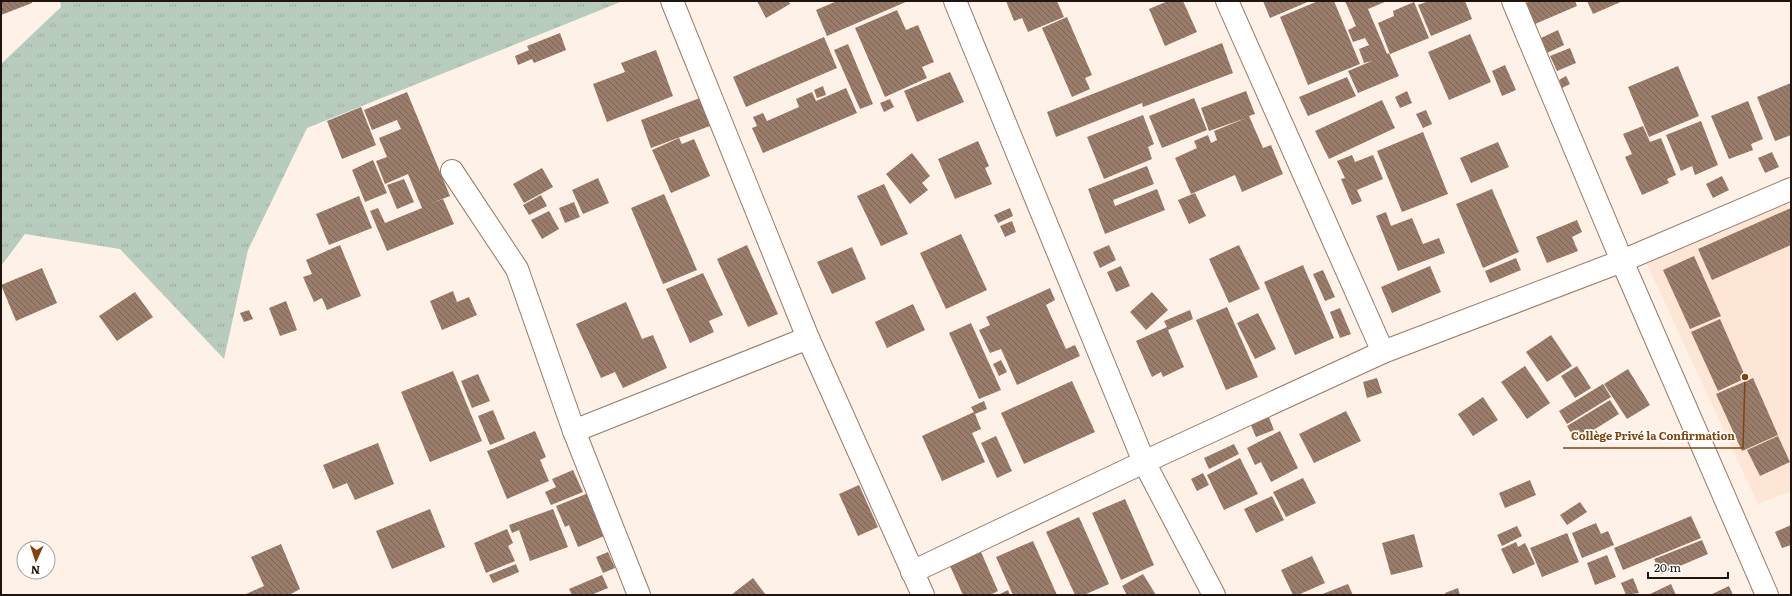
<svg xmlns="http://www.w3.org/2000/svg" width="1792" height="596" viewBox="0 0 1792 596" font-family="Literata,serif">
<defs>
<pattern id="grass-tufts" width="24" height="20" patternUnits="userSpaceOnUse"><rect width="24" height="20" fill="#b7ccbd"/><path d="M3 7l-1-3M5 7V3M7 7l1-3M15 17l-1-3M17 17v-4M19 17l1-3" fill="none" stroke="#9daea1"/></pattern>
<pattern id="building-back-hatch" width="6" height="6" patternUnits="userSpaceOnUse"><rect width="6" height="6" fill="#997d6a"/><path d="M-1 5l2 2M0 0l6 6M5-1l2 2" fill="none" stroke="#7c6556"/></pattern>
</defs>
<rect width="100%" height="100%" fill="#fdf1e8"/>
<path fill="#fde6d6" d="M1791 202V491L1758 504 1646 262Z"/>
<path fill="url(#grass-tufts)" d="M60 1H623L307 128 248 250 224 359 120 249 25 234 1 266V64L61 7Z"/>
<g fill="url(#building-back-hatch)">
<path d="M1 1H32V3L1 15Z"/>
<path d="M757 1H788L790 4 766 18Z"/>
<path d="M837 1H908L827 36 816 10Z"/>
<path d="M1006 1H1057L1064 17 1028 32 1022 18 1014 21Z"/>
<path d="M1168 1H1183L1197 32 1165 46 1149 9Z"/>
<path d="M1263 1H1310L1270 18Z"/>
<path d="M1318 1H1334L1360 64 1308 85 1280 17Z"/>
<path d="M1345 1H1387L1368 9 1387 54 1389 53 1399 76 1358 93 1348 71 1372 61 1364 63 1359 49 1369 45 1365 38 1353 42 1348 30 1356 26Z"/>
<path d="M1429 1H1465L1472 19 1431 36 1418 5Z"/>
<path d="M1530 1H1575L1577 6 1528 27 1519 7Z"/>
<path d="M1587 1H1623L1593 14Z"/>
<path d="M1414 2 1429 38 1390 54 1378 23 1394 16 1393 11Z"/>
<path d="M897 10 906 30 918 25 934 62 922 67 927 78 885 97 855 28Z"/>
<path d="M1067 17 1092 75 1085 78 1090 89 1072 97 1042 28Z"/>
<path d="M1558 30 1564 45 1547 53 1541 38Z"/>
<path d="M560 33 566 50 534 63 532 59 518 65 515 56 529 50 527 46Z"/>
<path d="M1470 34 1491 82 1449 100 1428 52Z"/>
<path d="M824 37 837 68 746 107 733 77Z"/>
<path d="M1222 43 1233 73 1143 107 1142 103 1056 137 1047 112Z"/>
<path d="M848 44 873 104 860 109 834 50Z"/>
<path d="M1570 48 1576 63 1557 71 1550 56Z"/>
<path d="M656 50 673 96 607 122 593 84 625 72 621 63Z"/>
<path d="M1505 65 1516 90 1502 96 1492 71Z"/>
<path d="M1678 66 1699 116 1649 137 1628 87Z"/>
<path d="M950 72 964 102 917 122 904 91Z"/>
<path d="M1566 76 1570 84 1562 88 1559 80Z"/>
<path d="M1347 77 1356 96 1308 116 1299 97Z"/>
<path d="M1791 83V135L1775 141 1757 97Z"/>
<path d="M823 86 826 95 817 98 814 90Z"/>
<path d="M846 88 857 113 763 153 752 128 757 126 753 117 763 113 767 121 799 107 796 99 812 92 816 101Z"/>
<path d="M1246 91 1255 114 1249 116 1263 148 1271 145 1283 174 1242 192 1235 175 1191 194 1175 158 1197 148 1194 141 1208 135 1211 143 1217 140 1214 131 1246 118 1209 131 1201 108Z"/>
<path d="M1407 91 1412 103 1400 108 1395 97Z"/>
<path d="M407 92 450 196 429 204 443 199 454 224 387 251 370 211 378 208 385 223 422 208 408 174 385 184 376 161 387 157 379 138 401 129 397 120 372 130 364 110Z"/>
<path d="M700 98 710 126 651 148 641 120Z"/>
<path d="M1194 98 1207 130 1162 148 1149 116Z"/>
<path d="M890 99 894 107 884 112 880 103Z"/>
<path d="M1382 100 1395 128 1329 159 1315 131Z"/>
<path d="M1748 101 1763 139 1751 144 1753 150 1729 159 1711 116Z"/>
<path d="M361 107 376 145 342 159 327 121Z"/>
<path d="M1426 110 1432 124 1423 128 1416 114Z"/>
<path d="M1143 115 1154 144 1148 147 1152 159 1104 179 1087 137Z"/>
<path d="M1701 121 1718 165 1695 175 1692 166 1681 171 1666 135Z"/>
<path d="M1643 126 1650 142 1661 138 1676 175 1667 179 1669 183 1642 195 1625 157 1632 154 1623 134Z"/>
<path d="M1423 132 1448 194 1402 212 1377 151Z"/>
<path d="M679 138 682 144 694 139 710 176 671 193 652 150Z"/>
<path d="M978 141 989 166 985 168 992 184 955 199 938 159Z"/>
<path d="M1498 142 1509 167 1471 183 1460 158Z"/>
<path d="M1772 152 1779 167 1765 173 1758 158Z"/>
<path d="M912 153 930 176 922 183 928 190 910 204 886 174Z"/>
<path d="M1352 155 1355 162 1373 155 1383 179 1357 190 1362 201 1352 205 1341 179 1345 178 1337 161Z"/>
<path d="M373 160 387 193 365 202 352 170Z"/>
<path d="M1147 166 1154 184 1113 200 1115 206 1157 189 1165 210 1105 234 1088 189Z"/>
<path d="M542 168 553 187 524 203 513 184Z"/>
<path d="M1722 176 1729 190 1713 198 1706 184Z"/>
<path d="M598 178 609 203 583 214 572 190Z"/>
<path d="M404 179 414 202 397 209 387 185Z"/>
<path d="M884 184 908 234 881 246 857 196Z"/>
<path d="M1492 189 1519 252 1483 268 1456 204Z"/>
<path d="M1195 193 1206 216 1189 224 1178 200Z"/>
<path d="M664 194 697 270 663 284 631 208Z"/>
<path d="M541 195 547 206 529 215 523 205Z"/>
<path d="M359 196 372 228 329 245 316 214Z"/>
<path d="M574 202 580 217 565 223 559 208Z"/>
<path d="M1010 208 1013 216 998 223 994 215Z"/>
<path d="M1791 208V245L1712 280 1698 249Z"/>
<path d="M549 211 559 229 542 239 531 220Z"/>
<path d="M1386 212 1391 226 1412 218 1423 244 1439 238 1445 253 1398 271 1376 216Z"/>
<path d="M1577 220 1582 232 1572 237 1578 251 1547 263 1536 237Z"/>
<path d="M1012 221 1016 232 1005 237 1000 226Z"/>
<path d="M961 234 987 290 946 309 920 253Z"/>
<path d="M340 245 361 296 327 310 322 298 314 302 303 277 312 274 306 260Z"/>
<path d="M747 245 778 314 748 327 717 259Z"/>
<path d="M1109 245 1116 260 1100 268 1093 252Z"/>
<path d="M1239 245 1260 289 1229 303 1209 259Z"/>
<path d="M852 247 866 279 832 294 817 262Z"/>
<path d="M1694 256 1721 316 1690 329 1663 270Z"/>
<path d="M1516 258 1521 270 1490 283 1485 271Z"/>
<path d="M1303 265 1334 338 1295 355 1264 282Z"/>
<path d="M1121 266 1130 286 1116 292 1107 272Z"/>
<path d="M1430 266 1441 292 1392 313 1381 287Z"/>
<path d="M42 268 57 303 16 321 1 285Z"/>
<path d="M1323 270 1335 297 1325 301 1313 274Z"/>
<path d="M703 273 723 315 709 321 714 332 690 343 666 289Z"/>
<path d="M1050 288 1055 300 1046 305 1066 349 1075 345 1080 356 1017 385 1001 349 990 353 979 330 990 325 986 317Z"/>
<path d="M453 291 457 302 469 297 477 315 442 330 430 301Z"/>
<path d="M135 292 153 317 117 341 99 316Z"/>
<path d="M1152 292 1168 310 1146 330 1130 312Z"/>
<path d="M286 301 297 330 280 336 269 308Z"/>
<path d="M626 302 642 339 653 335 667 368 623 388 615 372 601 378 576 324Z"/>
<path d="M913 304 925 330 887 348 875 322Z"/>
<path d="M1227 307 1258 377 1226 390 1196 320Z"/>
<path d="M1340 308 1351 334 1340 338 1330 312Z"/>
<path d="M249 310 253 319 244 322 240 313Z"/>
<path d="M1190 310 1193 319 1168 330 1184 367 1163 377 1161 372 1152 377 1136 341 1167 327 1164 321Z"/>
<path d="M1258 313 1276 349 1255 359 1237 323Z"/>
<path d="M1720 319 1746 378 1718 391 1691 332Z"/>
<path d="M971 323 1001 390 979 399 949 333Z"/>
<path d="M1551 335 1572 366 1547 382 1526 352Z"/>
<path d="M1001 360 1007 372 999 376 993 364Z"/>
<path d="M1525 366 1550 403 1527 419 1501 382Z"/>
<path d="M1577 366 1591 388 1575 398 1561 376Z"/>
<path d="M1628 369 1650 405 1627 419 1604 384Z"/>
<path d="M453 371 482 441 430 462 401 392Z"/>
<path d="M478 374 490 401 472 408 461 381Z"/>
<path d="M1377 378 1382 393 1367 398 1363 382Z"/>
<path d="M1753 378 1778 435 1742 451 1716 394Z"/>
<path d="M1072 381 1095 432 1024 464 1001 413Z"/>
<path d="M1603 384 1611 397 1567 424 1559 411Z"/>
<path d="M1483 397 1498 420 1473 436 1458 414Z"/>
<path d="M1610 400 1619 414 1576 441 1567 426Z"/>
<path d="M984 401 987 409 975 414 981 429 972 433 985 462 942 481 922 436 974 412 971 407Z"/>
<path d="M493 410 505 439 490 445 478 416Z"/>
<path d="M1346 411 1361 441 1314 463 1299 434Z"/>
<path d="M1268 415 1274 430 1256 437 1250 423Z"/>
<path d="M535 431 546 457 540 460 549 481 507 499 487 451Z"/>
<path d="M1280 431 1298 468 1271 482 1261 462 1255 465 1247 448Z"/>
<path d="M996 436 1012 471 997 478 981 443Z"/>
<path d="M1778 436 1790 462 1760 476 1747 450Z"/>
<path d="M378 443 394 484 355 500 347 483 333 489 323 465Z"/>
<path d="M1234 444 1239 454 1209 469 1204 458Z"/>
<path d="M1240 458 1258 494 1224 510 1207 475Z"/>
<path d="M573 470 583 492 551 505 545 492 556 487 552 479Z"/>
<path d="M1203 473 1209 485 1197 491 1191 479Z"/>
<path d="M1303 478 1316 503 1286 517 1273 492Z"/>
<path d="M1530 480 1536 495 1505 508 1499 493Z"/>
<path d="M859 485 878 527 858 536 839 494Z"/>
<path d="M591 492 609 534 578 547 569 525 565 527 556 506Z"/>
<path d="M1272 496 1284 520 1256 533 1244 509Z"/>
<path d="M1125 499 1154 565 1121 580 1092 513Z"/>
<path d="M1580 502 1587 512 1567 525 1560 515Z"/>
<path d="M430 509 445 547 392 569 376 531Z"/>
<path d="M553 509 568 547 530 561 519 530 512 533 509 525Z"/>
<path d="M1691 516 1701 538 1623 570 1614 548Z"/>
<path d="M1079 517 1109 584 1084 595H1075L1046 532Z"/>
<path d="M1596 523 1601 534 1608 531 1614 545 1582 558 1572 533Z"/>
<path d="M1791 525V545L1782 548 1775 532Z"/>
<path d="M1517 526 1522 536 1502 546 1497 535Z"/>
<path d="M507 529 513 543 508 546 515 561 486 573 474 543Z"/>
<path d="M1567 533 1579 562 1542 577 1530 548Z"/>
<path d="M1414 534 1423 567 1391 575 1382 543Z"/>
<path d="M1702 540 1708 554 1661 574 1654 559Z"/>
<path d="M1033 541 1057 595H1013L996 557Z"/>
<path d="M1516 542 1518 547 1525 543 1535 564 1513 574 1501 549Z"/>
<path d="M281 544 300 589 289 595H244L264 586 251 557Z"/>
<path d="M608 552 615 568 603 573 596 557Z"/>
<path d="M981 552 998 591 990 595H963L950 566Z"/>
<path d="M1607 555 1616 577 1595 585 1587 563Z"/>
<path d="M1312 556 1325 583 1298 595H1293L1281 570Z"/>
<path d="M516 564 519 572 493 583 489 575Z"/>
<path d="M1143 574 1156 595H1127L1122 586Z"/>
<path d="M602 575 608 588 591 595H572L569 589Z"/>
<path d="M753 578 766 595H731Z"/>
<path d="M1633 578 1639 593 1626 595 1621 583Z"/>
<path d="M1348 584 1353 595H1320Z"/>
<path d="M1671 584 1676 595H1648Z"/>
<path d="M1729 586 1733 595H1710Z"/>
<path d="M1458 588 1460 595H1446L1445 593Z"/>
<path d="M1008 590 1010 595H998Z"/>
</g>
<g fill="none" stroke-linecap="round" stroke-linejoin="round">
<defs>
<g id="minor">
<path d="M672 1 808 338 923 595"/>
<path d="M955 1 1144 462 1214 595"/>
<path d="M1227 1 1383 352"/>
<path d="M1513 1 1622 261 1767 595"/>
<path d="M452 171 517 269 574 431 639 595"/>
<path d="M574 431 808 338"/>
<path d="M912 572 1144 462 1383 352 1622 261 1791 189"/>
</g>
</defs>
<use href="#minor" stroke="#967a67" stroke-width="24"/>
<use href="#minor" stroke="#fff" stroke-width="22"/>
</g>
<path fill="none" stroke="#834309" stroke-width="1.5" d="M1745 377L1743 448H1563"/>
<circle fill="#834309" stroke="#fff" stroke-width="1.5" cx="1745" cy="377" r="4"/>
<g font-size="11" text-anchor="middle" font-weight="bold" fill="#834309" stroke="#fff" stroke-width="3.5" stroke-linejoin="round" paint-order="stroke">
<text x="1653" y="440">Collège Privé la Confirmation</text>
</g>
<rect width="1792" height="596" fill="none" stroke="#20150e" stroke-width="4"/>
<g transform="translate(36 560) rotate(183)"><circle r="19" fill="#ffffff" stroke="#a6a19f"/>
<path d="M0-3L7 15L0 10L-7 15Z" fill="#834309"/>
<text y="-6" font-size="11" font-weight="bold" text-anchor="middle" fill="#20150e">N</text>
</g>
<path d="M1648 572v6h80v-6" fill="none" stroke="#20150e" stroke-width="2"/>
<text x="1654" y="572" font-size="12" fill="#20150e" stroke="#ffffff" stroke-width="3" paint-order="stroke">20 m</text>
</svg>
